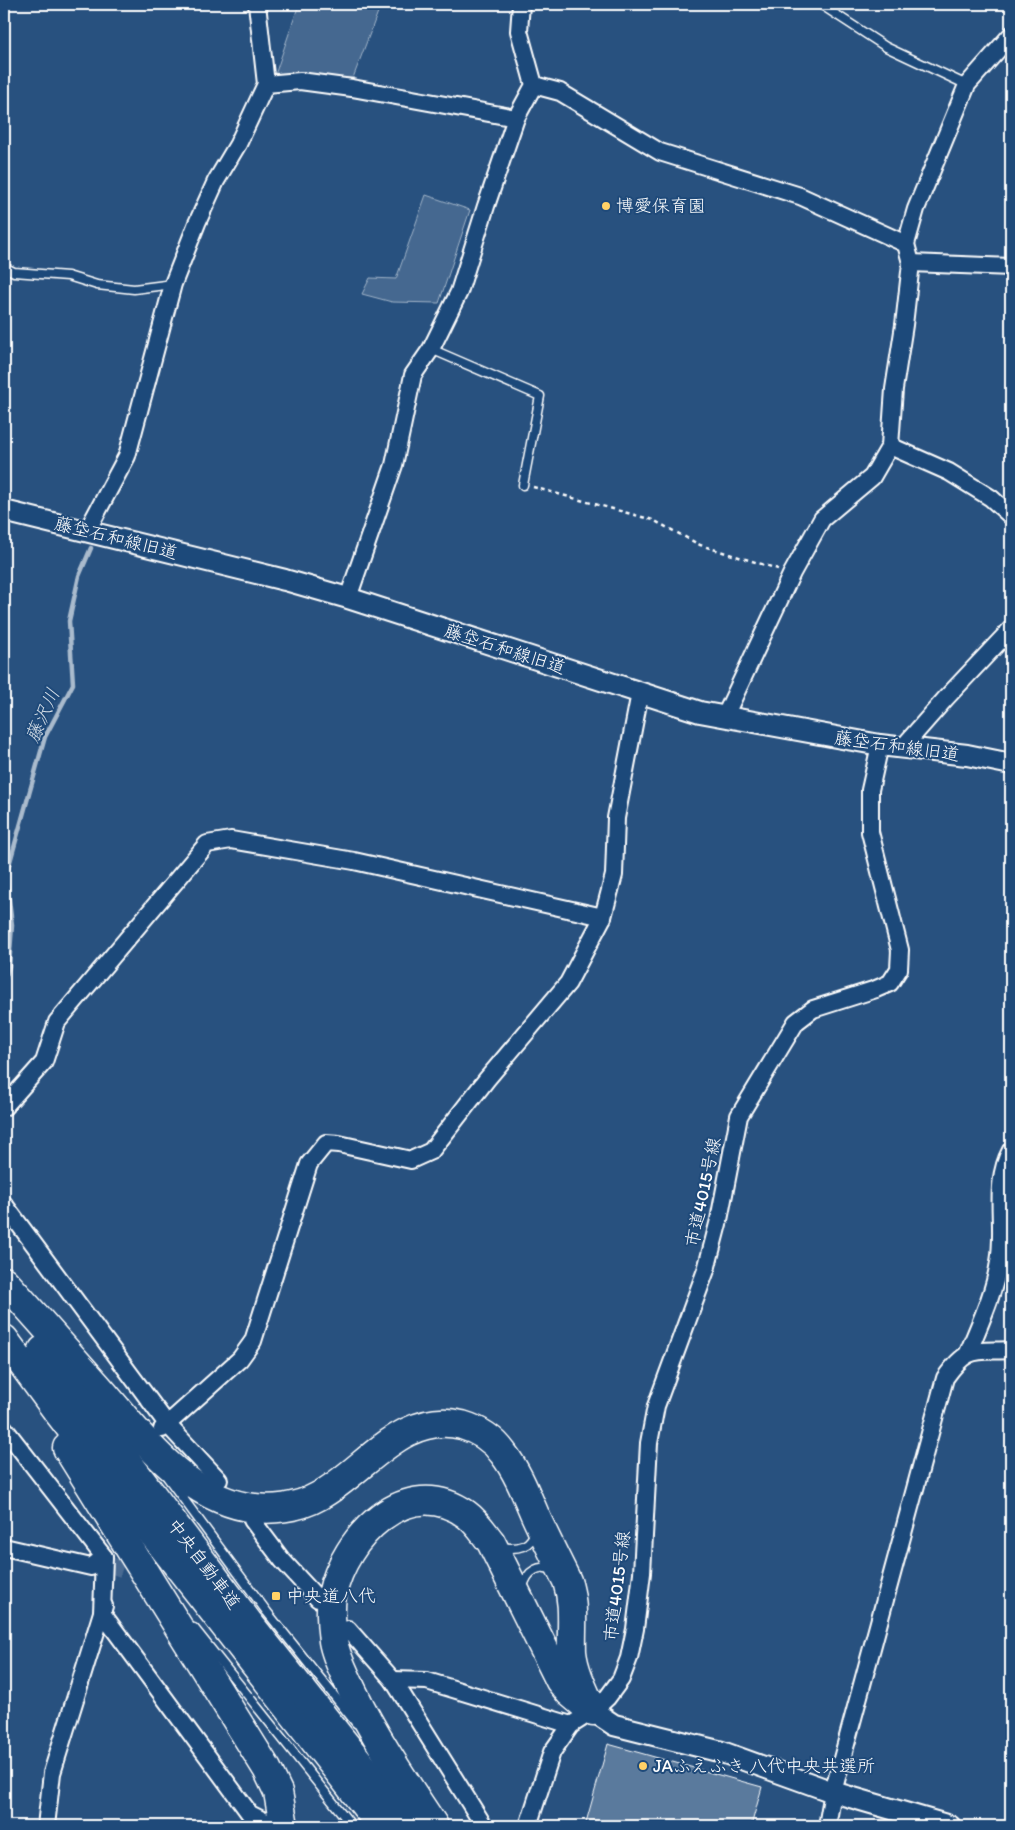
<svg xmlns="http://www.w3.org/2000/svg" width="1015" height="1830" viewBox="0 0 1015 1830" font-family="Itim,'Klee One',sans-serif">
<rect width="100%" height="100%" fill="#28517f"/>
<filter id="ink" filterUnits="userSpaceOnUse"><feTurbulence type="fractalNoise" baseFrequency=".02" numOctaves="2"/><feDisplacementMap in="SourceGraphic" scale="10" xChannelSelector="R" yChannelSelector="G"/><feConvolveMatrix kernelMatrix="1 2 1 2 8 2 1 2 1" color-interpolation-filters="sRGB"/></filter>
<g filter="url(#ink)">
<g fill="#446890" stroke="#a2b4c8">
<path d="M299 4H381L353 78 275 75Z"/>
<path d="M426 195 470 210 439 303 392 302 362 294 370 278 396 279Z"/>
</g>
<g fill="none" stroke-linecap="round" stroke-linejoin="round">
<path stroke="#aabbcd" stroke-width="4.5" d="M4 982 9 966 12 925 6 876 45 737 73 684 69 621 79 576 91 548"/>
</g>
<path fill="#5a7a9d" stroke="#fff" d="M608 1744 762 1787 751 1826H585Z"/>
<g fill="none" stroke-linecap="round" stroke-linejoin="round">
<path stroke="#486b92" stroke-width="16" stroke-dasharray="16 8" stroke-linecap="butt" d="M112 1574 126 1535"/>
<defs>
<g id="service">
<path d="M820 4 886 47 967 85"/>
<path d="M4 267 14 272 68 276 97 285 134 289 173 284"/>
<path d="M431 349 540 396 523 485"/>
<path d="M168 1478 267 1612 356 1723"/>
<path d="M502 1547C517 1550 532 1547 535 1530"/>
<path d="M523 1587C527 1571 539 1563 555 1571"/>
<path d="M194 1628 352 1826"/>
</g>
<g id="minor">
<path d="M266 84 300 81 352 88 516 118"/>
<path d="M534 85 560 92 660 152 800 196 906 244"/>
<path d="M911 263 1011 267"/>
<path d="M890 446 949 472 991 498 1011 516"/>
<path d="M87 531 127 456 173 284 197 223 216 181 238 144 266 84 257 4"/>
<path d="M348 598 394 465 413 375 431 349 459 292 486 206 516 118 534 85 519 31 521 4"/>
<path d="M724 718 792 573 822 519 872 477 890 446 894 389 904 325 911 263 906 244 916 209 967 85 1011 35"/>
<path d="M903 747 946 698 1011 629"/>
<path d="M4 1107 44 1062 57 1022 207 844 231 840 354 861 603 917"/>
<path d="M4 1204 167 1424 219 1480"/>
<path d="M968 1353C980 1323 994 1294 999 1262 1006 1224 992 1185 1011 1150"/>
<path d="M4 1428 104 1557 102 1613 250 1814 266 1822"/>
<path d="M162 1429 240 1359 253 1341 309 1164 326 1143 339 1144 411 1160 431 1151 487 1079 568 983 603 917 614 875 616 818 640 693"/>
<path d="M252 1520 282 1560 318 1599"/>
<path d="M4 1547 91 1567 104 1557"/>
<path d="M348 1629 393 1680 484 1826"/>
<path d="M393 1680 427 1681 571 1725"/>
<path d="M46 1826 52 1773 104 1606"/>
<path d="M528 1826 552 1752 571 1725 593 1711 607 1698 621 1679 629 1658 635 1629 642 1573 649 1443 656 1406 706 1270 719 1220 739 1116 796 1022 813 1009 876 989 890 983 899 969 900 950 870 832V790L880 745"/>
<path d="M827 1826 833 1792 945 1378C968 1345 975 1352 1011 1350"/>
</g>
<g id="tertiary">
<path d="M4 511 285 580 348 598 700 712 880 745 967 755 1011 764"/>
<path d="M593 1711 614 1725 722 1752 833 1792 950 1826"/>
</g>
<g id="motorway">
<path d="M4 1281C37 1317 69 1354 102 1391 142 1437 183 1495 247 1507 271 1511 298 1508 319 1496 365 1471 403 1410 462 1425 479 1430 493 1439 503 1453 517 1471 526 1494 535 1515 545 1537 556 1559 567 1581 575 1605 571 1627 572 1652 574 1672 585 1693 593 1711"/>
<path d="M4 1339 57 1411 381 1826"/>
<path d="M43 1350 248 1622 410 1826"/>
<path d="M67 1448 267 1769 278 1792 284 1826"/>
<path d="M434 1826C405 1782 375 1738 352 1690 345 1674 336 1658 333 1641 331 1626 330 1610 332 1595 344 1538 406 1472 466 1514 477 1522 483 1532 491 1542L560 1681 569 1692 582 1703"/>
</g>
</defs>
<use href="#service" stroke="#fff" stroke-width="11"/>
<use href="#minor" stroke="#fff" stroke-width="20"/>
<use href="#tertiary" stroke="#fff" stroke-width="24"/>
<use href="#motorway" stroke="#fff" stroke-width="31"/>
<path stroke="#fff" stroke-width="2.5" stroke-dasharray="4 4" stroke-linecap="butt" d="M533 487 653 520 700 545 778 569"/>
<use href="#service" stroke="#1f4a7a" stroke-width="8"/>
<use href="#minor" stroke="#1f4a7a" stroke-width="16"/>
<use href="#tertiary" stroke="#1f4a7a" stroke-width="20"/>
<use href="#motorway" stroke="#1f4a7a" stroke-width="28"/>
</g>
</g>
<g fill="#ffd166" stroke="#1f4a7a" stroke-width="2">
<circle cx="606" cy="206" r="5"/>
<rect x="271" y="1591" width="10" height="10" rx="2.5"/>
<circle cx="643" cy="1766" r="5"/>
</g>
<g text-anchor="middle" stroke-width="4" stroke-linejoin="round" paint-order="stroke">
<g font-size="18" fill="#fff" stroke="#1f4a7a" text-anchor="start">
<text x="616" y="212">博愛保育園</text>
<text x="286" y="1602">中央道八代</text>
<text x="653" y="1772">JAふえふき 八代中央共選所</text>
</g>
<g font-size="18" fill="#fff" stroke="#1f4a7a">
<text transform="translate(116 538) rotate(14)" y="6">藤垈石和線旧道</text>
<text transform="translate(505 649) rotate(18)" y="6">藤垈石和線旧道</text>
<text transform="translate(897 746) rotate(8)" y="6">藤垈石和線旧道</text>
<text transform="translate(703 1192) rotate(-78)" y="6">市道4015号線</text>
<text transform="translate(204 1564) rotate(53)" y="6">中央自動車道</text>
<text transform="translate(617 1586) rotate(-83)" y="6">市道4015号線</text>
</g>
<g font-size="19" font-style="italic" fill="#d4dde6" stroke="#1f4a7a">
<text transform="translate(42 715) rotate(-66)" y="7">藤沢川</text>
</g>
</g>
<rect width="1015" height="1830" fill="none" stroke="#1f4a7a" stroke-width="20"/>
<rect x="10" y="10" width="995" height="1810" fill="none" stroke="#fff" stroke-width="2" filter="url(#ink)"/>
</svg>
